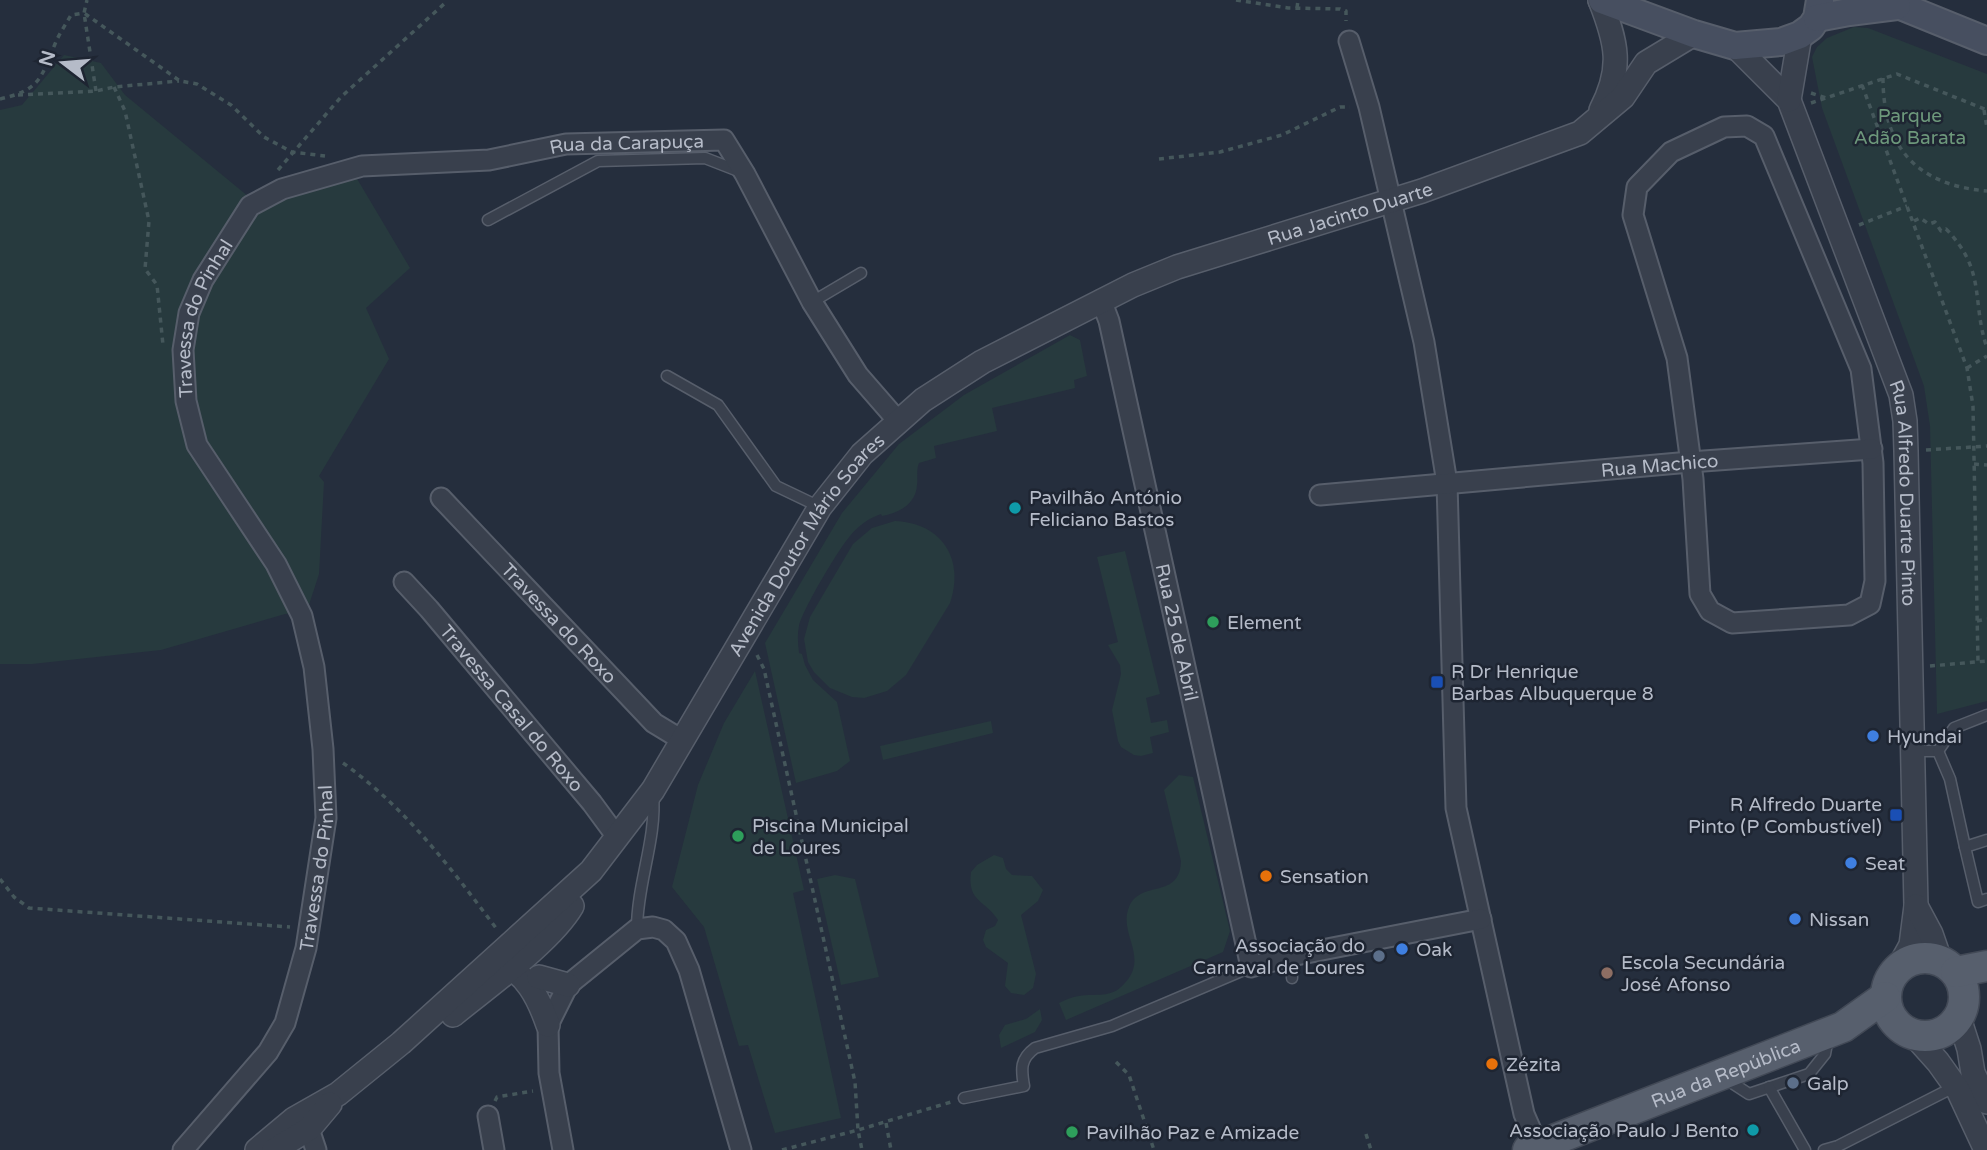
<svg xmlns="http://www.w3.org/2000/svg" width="1987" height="1150" viewBox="0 0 1987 1150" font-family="'Varela Round',sans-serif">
<rect width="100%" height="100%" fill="#252e3d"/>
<g fill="#273a3e">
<path d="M1854 27 1868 28 1987 74V701L1937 714 1930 426 1924 386 1822 108 1812 57 1817 47 1827 38Z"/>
<path d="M64 55 101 63 125 95 260 206 288 196 356 177 410 268 366 308 389 359 319 476 324 482 319 574 307 611 285 614 161 650 32 664H0V110L22 105Z"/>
<path d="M1070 335 1080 340 1087 376 1074 380 1075 388 992 408 997 431 934 446 936 458 919 463C916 470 918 477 917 485 916 504 899 513 882 516L881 514C869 518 858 526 850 536 838 550 803 609 799 626 797 635 798 644 799 653L802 654 805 665 813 680 837 702 850 761 837 771 796 783 765 643 842 513 899 444 964 395Z"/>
<path d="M895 521C941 523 965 558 950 603L906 675 887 691 864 698 852 697 830 688 814 672 808 662 804 639 810 617 853 544 872 528Z"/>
<path d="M1125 551 1160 694 1146 698 1151 723 1167 720 1169 732 1150 737 1153 753 1141 756 1134 755 1121 747 1118 741 1112 710 1121 674 1120 665 1108 645 1118 642 1097 557Z"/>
<path d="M755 671 804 890 793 893 841 1118 775 1133 748 1045 739 1046 704 927 672 887 698 785 724 723Z"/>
<path d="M991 721 993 733 883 760 880 746Z"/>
<path d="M1179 775 1193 777 1230 931 1223 952 1066 1020 1059 1003C1065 1000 1072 997 1079 996 1096 993 1111 999 1124 984 1150 957 1118 934 1129 907 1141 879 1180 900 1181 861L1164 790Z"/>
<path d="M994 855 1003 858 1006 869 1012 875 1032 876 1043 890 1038 901 1021 915 1036 974 1033 988 1024 995 1011 993 1005 986 1008 963 986 947 983 940 986 930 995 926 998 920C985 900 967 902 971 872L977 865Z"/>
<path d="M835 875 855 879 879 977 841 985 817 879Z"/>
<path d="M1040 1009 1042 1020 1035 1032 1001 1048 999 1035 1005 1025 1026 1019Z"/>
</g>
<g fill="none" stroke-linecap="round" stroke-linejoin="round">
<defs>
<g id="service">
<path d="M488 220 598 161 705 158 741 172"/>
<path d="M812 302 861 273"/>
<path d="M667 376 718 405 776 486 820 507"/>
<path d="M1912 751H1938L1954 728 1987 715"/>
<path d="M1938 751 1950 779 1965 847 1987 840"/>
<path d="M1965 847 1978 902 1987 899"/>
<path d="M637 929C637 883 657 839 653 794"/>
<path d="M1291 956 1292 978"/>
<path d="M1726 1079 1749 1094 1809 1074 1825 1054 1828 1038"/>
<path d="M1769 1087 1805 1150"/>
<path d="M964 1098 1024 1086C1021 1069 1020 1059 1035 1048L1112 1026 1251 967"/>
<path d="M1824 1150 1838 1146 1956 1086"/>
</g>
<g id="minor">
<path d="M1349 41 1369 107 1424 342 1447 483 1456 808 1524 1114 1538 1146"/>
<path d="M1747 126 1764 136 1861 369 1873 463 1875 581 1870 604 1849 615 1732 623 1710 611 1700 594 1693 479 1677 358 1633 215 1637 187 1671 152 1724 127Z"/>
<path id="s1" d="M1101 300 1109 321 1251 967 1291 956 1481 919"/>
<path id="s2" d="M1320 495 1690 462 1872 449"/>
<path id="s3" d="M441 498 654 723 682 740"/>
<path id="s4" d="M404 582 429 609 592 803 617 837"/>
<path d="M488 1116 494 1150"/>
<path d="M309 1129 316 1150"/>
<path id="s5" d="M183 1150 268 1052 285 1023 306 948 326 818 323 749 314 667 302 616 276 564 197 445 186 401 183 350 189 313 203 280 250 206 282 189 362 166 489 160 566 144 724 140 745 174 812 302 858 375 898 421"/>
<path d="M563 1150 549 1073 548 1025 568 985 637 929 653 927 664 930 676 941 689 970 741 1150"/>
</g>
<g id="tertiary">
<path d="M1600 0C1617 43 1623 68 1601 110"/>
<path id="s6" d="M1735 46 1789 100 1901 395 1905 421 1906 451 1916 906 1911 945 1899 967"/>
<path d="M1789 100 1800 35"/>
<path d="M1916 906 1931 934 1940 960"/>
<path d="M498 962C526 971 539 999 548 1025"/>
<path d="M539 977 568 985"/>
<path d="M453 1015C487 987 551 942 572 906"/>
<path d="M1959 1018 1969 1049 1973 1073 1987 1102"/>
<path d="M1913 1034 1938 1062 1958 1090 1986 1150"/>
<path id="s7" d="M257 1150 294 1119 338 1094 401 1043 591 871 653 790 820 507 862 454 923 400 982 362 1133 285 1177 267 1422 191 1580 133 1623 97 1646 63 1694 34"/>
<path d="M274 1150 309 1129 330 1104"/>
</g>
<g id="secondary">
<path d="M1602 0 1694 34 1735 46 1781 42 1800 35 1811 27 1817 18 1820 0"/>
<path d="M1886 0 1987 41"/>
<path d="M1817 18 1849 12 1897 6"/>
</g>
<g id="primary">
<circle cx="1925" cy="997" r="39"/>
<path d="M1956 972 1987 966"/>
<path id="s8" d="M1528 1150 1843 1027 1885 997"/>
</g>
</defs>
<use href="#service" stroke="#575e6b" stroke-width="13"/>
<use href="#minor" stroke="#575e6b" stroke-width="23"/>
<use href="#tertiary" stroke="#575e6b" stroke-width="26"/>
<use href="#secondary" stroke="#575e6b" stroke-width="30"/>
<use href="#primary" stroke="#424956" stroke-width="33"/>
<g stroke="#45575b" stroke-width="3.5" stroke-dasharray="5 5" stroke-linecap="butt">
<path d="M1236 0 1288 8 1340 9 1346 11V21"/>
<path d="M1297 8 1298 0"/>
<path d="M1883 78C1883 148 1917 185 1987 191"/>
<path d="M1862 85 1967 368 1973 406 1978 662"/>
<path d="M114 87 125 111 149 221 145 269 157 285 163 345"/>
<path d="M96 91 84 13 180 81 197 84 231 105 264 137 292 152 325 156"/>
<path d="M1811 93 1826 98"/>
<path d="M18 95 96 91 114 87 179 81"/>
<path d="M0 99C40 90 41 78 55 44 59 34 66 24 71 15L84 13 87 0"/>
<path d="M1811 103 1897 74 1987 110"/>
<path d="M1984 110 1987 128"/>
<path d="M1159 159 1220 152 1282 135 1340 107H1350"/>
<path d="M278 170 341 97 444 4"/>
<path d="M1914 221 1920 218 1929 224 1935 222 1941 231 1946 229C1987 271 1971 301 1987 348"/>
<path d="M1859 225 1907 206"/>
<path d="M1967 368 1987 356"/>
<path d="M1926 450 1987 446"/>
<path d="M1974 464 1987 465"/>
<path d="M1977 621 1987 619"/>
<path d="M757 655 764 669 855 1082 858 1130 862 1150"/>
<path d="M1930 666 1987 661"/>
<path d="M343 763C405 807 450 867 496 928"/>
<path d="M0 879 14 897 29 908 290 927"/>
<path d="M1116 1062 1129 1075 1154 1150"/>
<path d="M495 1101 497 1097 533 1091"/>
<path d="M886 1123 891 1150"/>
<path d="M1366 1134 1371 1150"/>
<path d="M782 1150 858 1130 951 1102"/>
</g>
<use href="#service" stroke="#39404d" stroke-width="10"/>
<use href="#minor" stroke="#39404d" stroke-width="19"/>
<use href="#tertiary" stroke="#39404d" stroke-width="23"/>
<use href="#secondary" stroke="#474f60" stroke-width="26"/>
<use href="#primary" stroke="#575f6d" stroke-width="30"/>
</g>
<g fill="#0f9aa8" stroke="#1e2532" stroke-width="2.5">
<circle cx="1015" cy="508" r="7"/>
<circle cx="1753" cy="1130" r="7"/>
</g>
<g fill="#2e9e5b" stroke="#1e2532" stroke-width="2.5">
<circle cx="1213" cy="622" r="7"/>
<circle cx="738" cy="836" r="7"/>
<circle cx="1072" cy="1132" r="7"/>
</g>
<g fill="#1a4fb4" stroke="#1e2532" stroke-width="2.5">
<rect x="1430" y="675" width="14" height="14" rx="3.5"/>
<rect x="1889" y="808" width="14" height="14" rx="3.5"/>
</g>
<g fill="#3f7fe0" stroke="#1e2532" stroke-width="2.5">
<circle cx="1873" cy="736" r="7"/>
<circle cx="1851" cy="863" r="7"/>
<circle cx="1795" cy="919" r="7"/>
<circle cx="1402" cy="949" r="7"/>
</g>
<g fill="#e8710a" stroke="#1e2532" stroke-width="2.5">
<circle cx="1266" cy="876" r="7"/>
<circle cx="1492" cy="1064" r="7"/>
</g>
<g fill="#5c6f8a" stroke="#1e2532" stroke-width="2.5">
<circle cx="1379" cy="956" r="7"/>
<circle cx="1793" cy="1083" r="7"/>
</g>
<circle fill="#8d6e63" stroke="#1e2532" stroke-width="2.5" cx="1607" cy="973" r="7"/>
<g text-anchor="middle" stroke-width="5" stroke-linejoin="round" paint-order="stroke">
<g font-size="19" fill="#6d987b" stroke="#1e2532">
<text x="1910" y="122">Parque<tspan x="1910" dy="22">Adão Barata</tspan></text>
</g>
<g font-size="19" fill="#b5bbc8" stroke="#1e2532">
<text dy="7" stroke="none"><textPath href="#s5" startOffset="1421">Rua da Carapuça</textPath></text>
<text dy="7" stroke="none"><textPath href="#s7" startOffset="1484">Rua Jacinto Duarte</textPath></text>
<text dy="7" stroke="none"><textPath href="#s5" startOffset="910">Travessa do Pinhal</textPath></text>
<text dy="7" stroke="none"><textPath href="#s2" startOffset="341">Rua Machico</textPath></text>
<text dy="7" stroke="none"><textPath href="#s6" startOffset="490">Rua Alfredo Duarte Pinto</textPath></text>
<text dy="7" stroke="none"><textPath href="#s7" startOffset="828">Avenida Doutor Mário Soares</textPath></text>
<text dy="7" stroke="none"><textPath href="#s3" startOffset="172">Travessa do Roxo</textPath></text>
<text dy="7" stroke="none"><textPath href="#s1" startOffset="341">Rua 25 de Abril</textPath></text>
<text dy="7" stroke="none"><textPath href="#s4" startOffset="166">Travessa Casal do Roxo</textPath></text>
<text dy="7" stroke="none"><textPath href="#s5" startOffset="322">Travessa do Pinhal</textPath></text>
<text dy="7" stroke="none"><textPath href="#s8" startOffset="212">Rua da República</textPath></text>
</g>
<g font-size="19" fill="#b5bbc8" stroke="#1e2532" text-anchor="start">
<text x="1029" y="504">Pavilhão António<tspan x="1029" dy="22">Feliciano Bastos</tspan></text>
<text x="1227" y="629">Element</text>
<text x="1451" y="678">R Dr Henrique<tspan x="1451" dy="22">Barbas Albuquerque 8</tspan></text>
<text x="1887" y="743">Hyundai</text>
<text x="1882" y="811" text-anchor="end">R Alfredo Duarte<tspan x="1882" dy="22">Pinto (P Combustível)</tspan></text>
<text x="752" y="832">Piscina Municipal<tspan x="752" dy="22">de Loures</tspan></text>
<text x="1865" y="870">Seat</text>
<text x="1280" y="883">Sensation</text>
<text x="1809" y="926">Nissan</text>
<text x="1365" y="952" text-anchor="end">Associação do<tspan x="1365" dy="22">Carnaval de Loures</tspan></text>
<text x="1416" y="956">Oak</text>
<text x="1621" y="969">Escola Secundária<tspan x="1621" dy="22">José Afonso</tspan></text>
<text x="1506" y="1071">Zézita</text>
<text x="1807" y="1090">Galp</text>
<text x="1739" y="1137" text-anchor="end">Associação Paulo J Bento</text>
<text x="1086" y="1139">Pavilhão Paz e Amizade</text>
</g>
</g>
<g transform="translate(63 63) rotate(286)" stroke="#1e2532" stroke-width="5" paint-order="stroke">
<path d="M0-5L12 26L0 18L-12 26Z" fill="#b5bbc8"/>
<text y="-10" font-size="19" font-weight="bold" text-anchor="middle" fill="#b5bbc8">N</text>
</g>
</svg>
